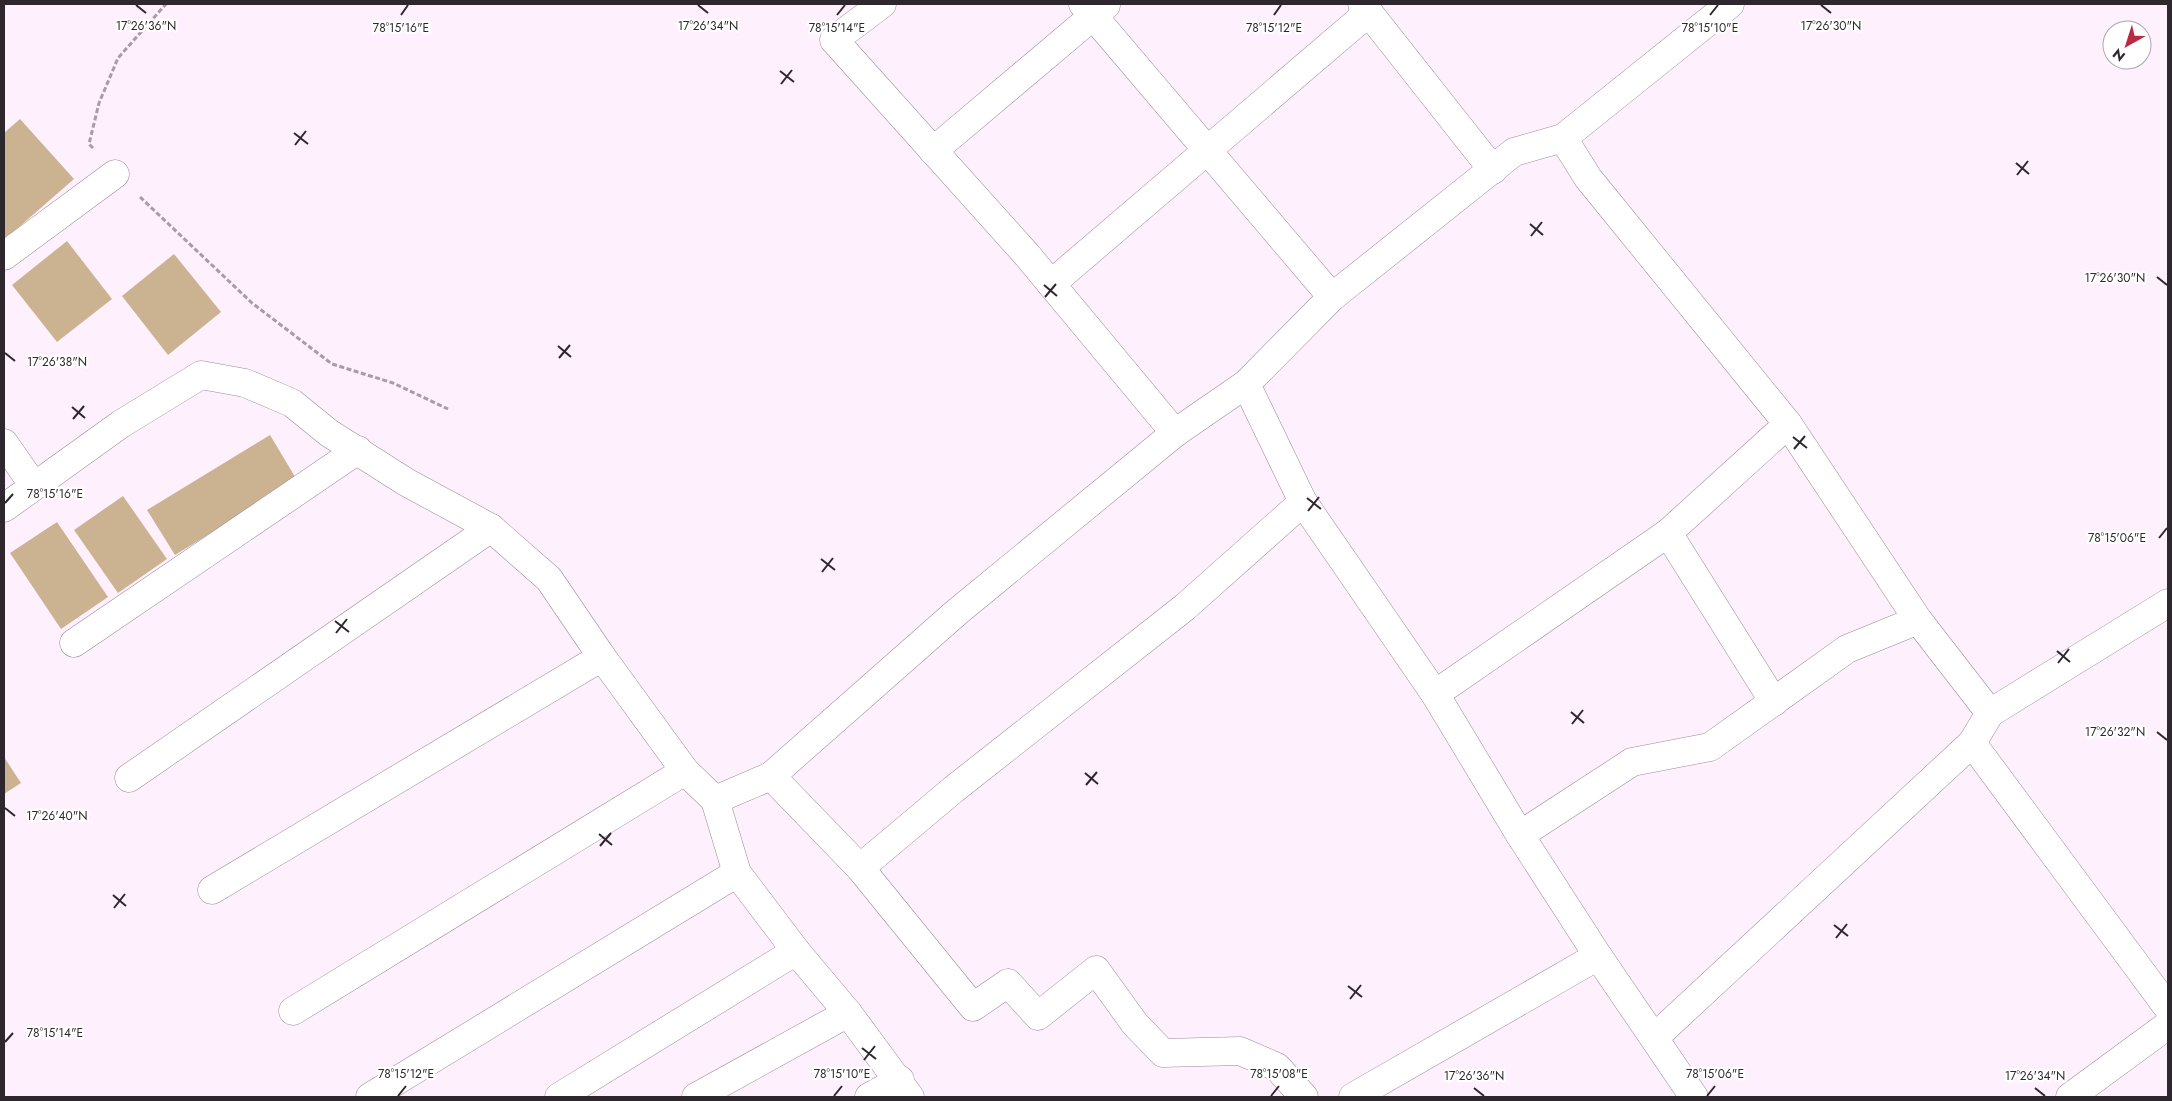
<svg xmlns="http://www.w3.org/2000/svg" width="2172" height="1101" viewBox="0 0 2172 1101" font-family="Jost,sans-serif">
<rect width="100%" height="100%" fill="#fef0fd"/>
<g fill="#cbb392">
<path d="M20 119 74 179 4 240V133Z"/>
<path d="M67 241 112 299 57 342 12 285Z"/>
<path d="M174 254 221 312 168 355 122 296Z"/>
<path d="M270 435 297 480 175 555 147 510Z"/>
<path d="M123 496 167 559 118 593 74 530Z"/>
<path d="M57 522 108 597 61 629 10 553Z"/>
<path d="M4 757 21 783 4 794Z"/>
</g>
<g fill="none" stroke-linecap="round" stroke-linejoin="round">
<defs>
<g id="minor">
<path d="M882 4 834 40 1027 255 1175 433"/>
<path d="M1083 4 1332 297"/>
<path d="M1362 4 1493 170"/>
<path d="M1563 138 1588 178 1788 424 1918 620 1990 713 1972 743 2168 1008"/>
<path d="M933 151 1106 5"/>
<path d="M4 256 115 174"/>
<path d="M1051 284 1369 12"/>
<path d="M1246 384 1303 502 1435 694 1520 835 1598 956 1694 1097"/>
<path d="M4 443 34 486"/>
<path d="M4 508 121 424 201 375 245 383 292 403 329 433 406 482 491 528 549 579 602 657 685 771 715 800 771 776 957 612 1175 433 1246 384 1332 297 1514 152 1563 138 1730 4"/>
<path d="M1668 533 1774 702"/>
<path d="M74 643 358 450"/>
<path d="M1435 694 1668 533 1788 424"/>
<path d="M1990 713 2168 603"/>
<path d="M771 776 860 868 973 1007 1008 983 1038 1016 1096 970 1135 1024 1163 1053 1240 1051 1277 1067 1304 1097"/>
<path d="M129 778 491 528"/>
<path d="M715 800 737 873 796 951 848 1013 910 1097"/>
<path d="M1520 835 1632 762 1710 747 1847 649 1918 620"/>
<path d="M860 868 954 789 1185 607 1303 502"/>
<path d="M212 890 602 657"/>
<path d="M293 1011 685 771"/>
<path d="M1655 1037 1972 743"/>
<path d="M370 1097 737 873"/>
<path d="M559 1097 796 951"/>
<path d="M696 1097 848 1013"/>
<path d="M869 1097 900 1080"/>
<path d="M1353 1097 1598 956"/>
<path d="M2070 1097 2168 1025"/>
</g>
</defs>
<use href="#minor" stroke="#9b8b9a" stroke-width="29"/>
<g stroke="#a89da7" stroke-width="3" stroke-dasharray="5 2.5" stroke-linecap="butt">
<path d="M93 148 89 144 99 103 118 58 166 4"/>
<path d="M140 197 252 303 332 364 393 383 448 409"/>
</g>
<use href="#minor" stroke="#fff" stroke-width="28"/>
</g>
<path fill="none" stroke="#2e272d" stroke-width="2" d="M136 5 146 13M698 5 708 13M1821 5 1831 13M401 15 408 5M837 15 845 5M1274 15 1281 5M1710 15 1718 5M780 71 794 82M781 84 792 70M294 133 308 144M295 145 306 131M2016 163 2029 174M2017 175 2028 161M1530 224 1543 235M1531 236 1542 222M2157 277 2167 285M1044 285 1057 296M1045 297 1056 284M558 346 571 357M5 353 15 361M559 358 570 345M72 407 85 418M73 419 84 406M1793 437 1807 448M1794 449 1805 436M1307 498 1321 509M5 503 13 494M1308 511 1319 497M2159 538 2167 528M821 559 835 570M822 572 833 558M335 621 349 632M336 633 347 619M2057 651 2070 662M2058 663 2069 649M1571 712 1584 723M1572 724 1583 710M2157 732 2167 740M1085 773 1098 784M1086 785 1097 772M5 808 15 816M599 834 612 845M600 846 611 833M113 895 126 906M114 908 125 894M1834 925 1848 936M1836 938 1847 924M1348 986 1362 997M1350 999 1361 985M5 1042 13 1033M862 1048 876 1059M864 1060 875 1046M1474 1088 1484 1096M2035 1088 2045 1096M398 1096 406 1086M834 1096 842 1086M1271 1096 1279 1086M1707 1096 1715 1086"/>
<g font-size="12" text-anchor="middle" fill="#2e272d" stroke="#fff" stroke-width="4.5" stroke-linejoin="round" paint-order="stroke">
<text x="146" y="30">17°26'36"N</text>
<text x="708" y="30">17°26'34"N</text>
<text x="1831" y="30">17°26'30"N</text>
<text x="401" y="32">78°15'16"E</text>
<text x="837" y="32">78°15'14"E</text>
<text x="1274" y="32">78°15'12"E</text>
<text x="1710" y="32">78°15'10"E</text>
<text x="2115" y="282">17°26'30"N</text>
<text x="57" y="366">17°26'38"N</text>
<text x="55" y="498">78°15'16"E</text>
<text x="2117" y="542">78°15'06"E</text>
<text x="2115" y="736">17°26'32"N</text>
<text x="57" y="820">17°26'40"N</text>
<text x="55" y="1037">78°15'14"E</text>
<text x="406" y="1078">78°15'12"E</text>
<text x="842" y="1078">78°15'10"E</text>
<text x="1279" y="1078">78°15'08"E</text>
<text x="1715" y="1078">78°15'06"E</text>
<text x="1474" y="1080">17°26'36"N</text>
<text x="2035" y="1080">17°26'34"N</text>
</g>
<rect width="2172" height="1101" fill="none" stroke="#2e272d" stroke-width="10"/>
<g transform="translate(2127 45) rotate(219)"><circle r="24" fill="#ffffff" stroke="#aba9ab"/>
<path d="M0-4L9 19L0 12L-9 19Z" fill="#bb2a3e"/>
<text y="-8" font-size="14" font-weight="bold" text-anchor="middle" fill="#2e272d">N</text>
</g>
</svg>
